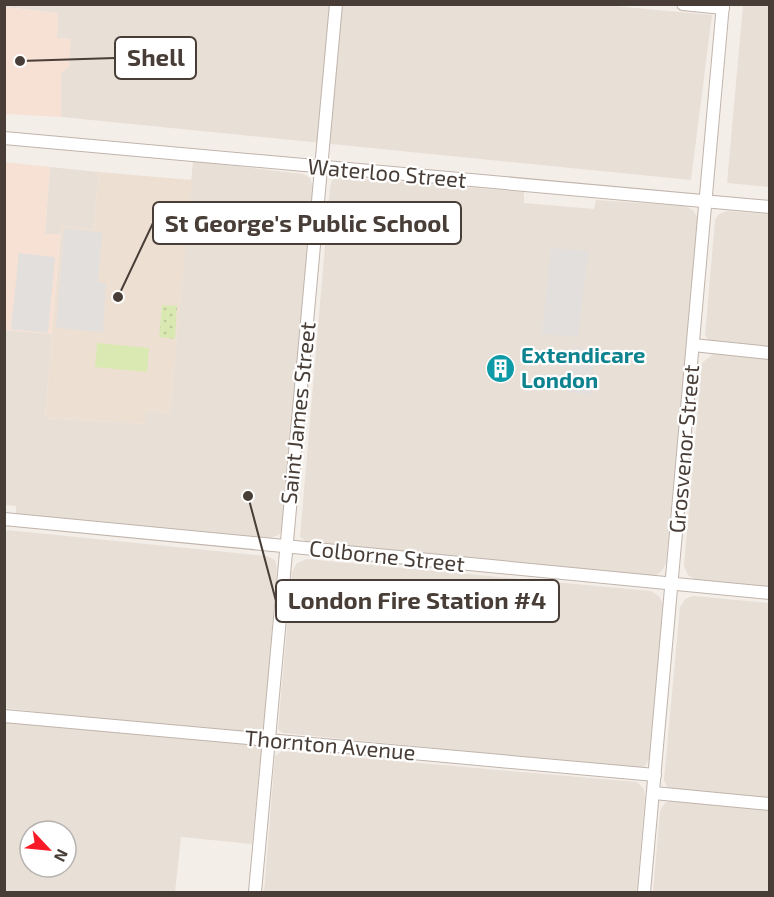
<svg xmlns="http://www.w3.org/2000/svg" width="774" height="897" viewBox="0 0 774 897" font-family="'Exo 2',sans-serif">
<defs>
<pattern id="grass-dots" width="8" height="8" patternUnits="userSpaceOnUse" patternTransform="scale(1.5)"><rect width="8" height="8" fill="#dae8b2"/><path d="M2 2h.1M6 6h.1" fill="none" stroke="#bdc89a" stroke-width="1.8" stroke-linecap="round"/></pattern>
</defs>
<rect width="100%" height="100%" fill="#f4eee9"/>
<g fill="#e8dfd7" fill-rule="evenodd">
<path d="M5 4H593L712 15 691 180 61 117V73L71 39 57 38 58 13 5 7Z"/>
<path d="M743 5H769V187L727 183Z"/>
<path d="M193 161 303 174 310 178 313 187 283 526 279 535 270 538 16 514V506L5 505 4 330 52 334 45 418 145 424V411L170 413Z"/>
<path d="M50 167 99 172 93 230 62 226 60 234H45Z"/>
<path d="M339 177 524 192V203L594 209 596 200 686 206 694 211 698 219 666 563 662 571 655 576 310 544 300 537 330 187 332 180Z"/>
<path d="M727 211 769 214V348L709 341 705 335 715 220 719 214Z"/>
<path d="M713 354 769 359V587L696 580 688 575 684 566 702 363Z"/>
<path d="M7 530 266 556 275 560 277 568 264 728 254 734 46 716V713L5 708 4 540Z"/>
<path d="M307 559 651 591 659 596 663 604 649 759 645 766 638 768 283 733 278 729 292 572 297 563Z"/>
<path d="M693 596 769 603V798L673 789 667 787 664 780 680 607 685 599Z"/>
<path d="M4 722 255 744 259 746 261 751 252 844 181 837 175 892H5ZM30 831H66V867H30Z"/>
<path d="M282 751 637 782 644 789 645 797 637 892H264L275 756Z"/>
<path d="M672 800 769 809V892H653L660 811 665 803Z"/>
</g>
<g fill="#f6e1d4">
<path d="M4 7 58 13 57 38 71 39 69 67 61 73V117L5 114Z"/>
<path d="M4 162 50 167 45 234H60L52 334 5 330Z"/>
</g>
<path fill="#ede0d3" d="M99 172 192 180 170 413 146 411 145 424 45 418 61 226 93 230Z"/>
<path fill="url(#grass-dots)" d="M162 305 177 306 175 339 159 337Z"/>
<path fill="#dae8b2" d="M97 343 149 348 147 372 95 367Z"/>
<g fill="#e3dfdd">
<path d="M64 229 102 232 98 282 106 283 103 332 56 328Z"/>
<path d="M551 248 588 251 578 337 542 334Z"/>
<path d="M19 253 55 257 48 333 11 329Z"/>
<path d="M573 347 595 350 591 395 568 392Z"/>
</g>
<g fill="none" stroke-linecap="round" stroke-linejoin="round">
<defs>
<g id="minor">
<path d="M683 4 723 8"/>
<path d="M4 138 770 207"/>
<path d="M693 345 770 353"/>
<path d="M4 519 770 593"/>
<path d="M4 716 655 775"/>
<path d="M654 793 770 804"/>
<path d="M255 892 336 4"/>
<path d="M644 892 723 4"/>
</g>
</defs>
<use href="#minor" stroke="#c0b4ab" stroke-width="14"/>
<use href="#minor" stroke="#fff" stroke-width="12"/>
</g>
<defs>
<symbol id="building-disc" viewBox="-11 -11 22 22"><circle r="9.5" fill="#0f9aa8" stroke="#fff"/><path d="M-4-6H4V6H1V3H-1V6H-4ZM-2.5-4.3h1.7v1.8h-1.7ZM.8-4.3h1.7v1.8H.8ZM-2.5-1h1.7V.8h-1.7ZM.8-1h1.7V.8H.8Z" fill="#fff"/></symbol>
</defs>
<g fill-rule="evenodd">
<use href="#building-disc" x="484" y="352" width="33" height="33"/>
</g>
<g text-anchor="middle" stroke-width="4.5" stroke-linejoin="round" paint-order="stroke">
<g font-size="22" fill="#483e37" stroke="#fff">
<text transform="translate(387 173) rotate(5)" y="8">Waterloo Street</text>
<text transform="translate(298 413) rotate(-84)" y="8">Saint James Street</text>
<text transform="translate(684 449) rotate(-85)" y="8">Grosvenor Street</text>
<text transform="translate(387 556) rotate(6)" y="8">Colborne Street</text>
<text transform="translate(330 745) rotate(5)" y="8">Thornton Avenue</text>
</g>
<g font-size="22" font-weight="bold" fill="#0d838f" stroke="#fff" text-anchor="start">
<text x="521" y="363">Extendicare<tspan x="521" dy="25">London</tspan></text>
</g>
</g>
<path fill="none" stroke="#483e37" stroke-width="2" d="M20 61L115 58M118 297L153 223M248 496L276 601"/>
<g fill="#483e37" stroke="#fff" stroke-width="2">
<circle cx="20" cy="61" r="6"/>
<circle cx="118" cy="297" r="6"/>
<circle cx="248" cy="496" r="6"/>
</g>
<g fill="#fff" stroke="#483e37" stroke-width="2">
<rect x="115" y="37" width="81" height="42" rx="6"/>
<rect x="153" y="202" width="308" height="42" rx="6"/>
<rect x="276" y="580" width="283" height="42" rx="6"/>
</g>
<g font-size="24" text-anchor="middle" font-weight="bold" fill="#483e37">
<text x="156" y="66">Shell</text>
<text x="307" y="232">St George's Public School</text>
<text x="417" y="609">London Fire Station #4</text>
</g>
<rect width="774" height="897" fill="none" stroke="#483e37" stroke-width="12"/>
<g transform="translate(48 849) rotate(116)"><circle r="28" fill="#ffffff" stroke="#b6b2af" stroke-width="1.5"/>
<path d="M0-4.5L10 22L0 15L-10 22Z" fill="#f81b27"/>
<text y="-9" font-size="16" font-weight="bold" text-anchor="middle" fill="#483e37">N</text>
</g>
</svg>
